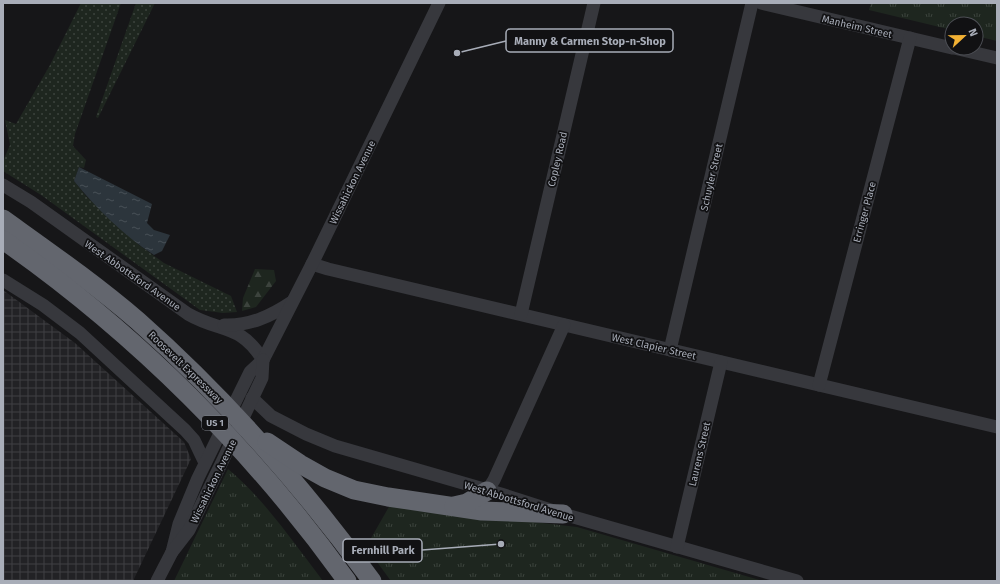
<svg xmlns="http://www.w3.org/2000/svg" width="1000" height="584" viewBox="0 0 1000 584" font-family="'Fira Sans',sans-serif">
<defs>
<pattern id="industrial-grid" width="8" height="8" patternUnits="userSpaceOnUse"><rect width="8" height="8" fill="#222225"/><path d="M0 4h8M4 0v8" fill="none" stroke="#3f3f43"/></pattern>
<pattern id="grass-dots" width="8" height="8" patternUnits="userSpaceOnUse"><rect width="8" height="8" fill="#1e261f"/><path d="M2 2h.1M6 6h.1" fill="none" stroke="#3c433d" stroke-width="1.8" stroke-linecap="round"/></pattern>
<pattern id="forest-firs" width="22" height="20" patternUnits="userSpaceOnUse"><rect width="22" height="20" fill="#1e261f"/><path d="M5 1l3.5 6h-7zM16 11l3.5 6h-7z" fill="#3c433d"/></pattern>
<pattern id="park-tufts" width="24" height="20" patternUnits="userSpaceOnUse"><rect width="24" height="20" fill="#1e261f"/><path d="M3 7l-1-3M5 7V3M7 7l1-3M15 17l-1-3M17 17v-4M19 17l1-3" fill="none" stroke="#3c433d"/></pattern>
<pattern id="water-ripples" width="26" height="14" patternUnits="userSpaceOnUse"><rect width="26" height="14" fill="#2c353c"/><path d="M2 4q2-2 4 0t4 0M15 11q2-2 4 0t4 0" fill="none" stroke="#485056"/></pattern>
</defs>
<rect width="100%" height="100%" fill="#161618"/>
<path fill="url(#industrial-grid)" d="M3 290 75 343 184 442 191 459 133 581H3Z"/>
<g fill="url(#grass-dots)">
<path d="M81 3H121L75 134 73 146 86 160 84 168 79 167 74 181 86 196 139 245 164 263 231 296 237 312 223 313 200 310 41 195 3 171V161L10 145 5 120 16 124 50 65Z"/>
<path d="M136 3H155L98 118 96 117Z"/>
</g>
<path fill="url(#forest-firs)" d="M255 269 274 270 276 281 256 307 242 311 243 298Z"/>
<g fill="url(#park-tufts)">
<path d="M871 3H997V41L976 36V24H952V30L869 10Z"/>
<path d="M228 469C265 500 294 543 323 581H174Z"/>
<path d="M390 505 577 527 763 581H391L366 547Z"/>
</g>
<path fill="url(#water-ripples)" d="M79 167 152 204 147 223 154 230 170 235 162 251 154 255C124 236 96 208 74 181Z"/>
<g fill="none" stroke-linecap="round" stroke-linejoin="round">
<g stroke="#37383d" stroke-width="13">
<path d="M761 3 952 48"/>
<path d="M954 48 997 58"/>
<path d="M3 185 31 202 188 314C221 333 240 323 263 360"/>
<path d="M312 264 328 269 997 427"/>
<path d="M3 280 43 305 80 333 185 430 194 440 205 463"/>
<path d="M521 314 594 3"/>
<path d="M224 325C250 326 271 316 292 302"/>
<path d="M670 350 752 3"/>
<path d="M819 385 910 38"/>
<path d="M252 398 271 416 306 434 335 446 501 494 563 514 797 581"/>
<path d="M487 491 494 480 564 325"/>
<path d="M677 547 721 362"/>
<path d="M172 552 179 524 198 478 250 372 263 360 312 264 439 3"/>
<path d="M157 581 172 552 189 530 222 462 262 378 263 360"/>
</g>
<g stroke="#63666e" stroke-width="19">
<path d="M3 219C49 252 95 284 138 321 225 398 303 487 372 581"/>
<path d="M3 240C136 333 253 450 347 581"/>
<path d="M267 442 300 464 325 478 354 490 388 497 482 511 563 514"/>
<path d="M454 506 467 503 487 491"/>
</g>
</g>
<g text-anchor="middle" stroke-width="3.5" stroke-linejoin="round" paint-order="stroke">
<rect fill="#111113" stroke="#7b7e86" stroke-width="1" x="202" y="416" width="26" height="14" rx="3"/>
<g font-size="9" font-weight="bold" fill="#a8adb8">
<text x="215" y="426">US 1</text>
</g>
<g font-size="10" fill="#a8adb8" stroke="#111113">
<text transform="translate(857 26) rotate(13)" y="4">Manheim Street</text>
<text transform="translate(557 159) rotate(-77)" y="4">Copley Road</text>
<text transform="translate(711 177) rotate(-77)" y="4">Schuyler Street</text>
<text transform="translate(352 182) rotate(-64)" y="4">Wissahickon Avenue</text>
<text transform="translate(864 212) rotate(-75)" y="4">Erringer Place</text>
<text transform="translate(133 275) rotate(35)" y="4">West Abbottsford Avenue</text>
<text transform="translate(654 346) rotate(13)" y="4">West Clapier Street</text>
<text transform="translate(186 367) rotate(44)" y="4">Roosevelt Expressway</text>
<text transform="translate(699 454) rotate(-77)" y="4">Laurens Street</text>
<text transform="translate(213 481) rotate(-64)" y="4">Wissahickon Avenue</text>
<text transform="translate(519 501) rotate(17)" y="4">West Abbottsford Avenue</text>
</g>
</g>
<path fill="none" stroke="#a8adb8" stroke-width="1.5" d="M457 53L506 41M501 544L422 550"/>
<g fill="#a8adb8" stroke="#111113" stroke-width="1.5">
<circle cx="457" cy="53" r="4"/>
<circle cx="501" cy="544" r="4"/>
</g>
<g fill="#111113" stroke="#a8adb8" stroke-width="1.5">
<rect x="506" y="29" width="167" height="23" rx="4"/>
<rect x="343" y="539" width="79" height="23" rx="4"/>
</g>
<g font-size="11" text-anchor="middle" font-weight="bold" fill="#a8adb8">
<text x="590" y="45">Manny &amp; Carmen Stop-n-Shop</text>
<text x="383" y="554">Fernhill Park</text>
</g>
<rect width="1000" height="584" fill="none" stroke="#a8adb8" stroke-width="8"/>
<g transform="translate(964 36) rotate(68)"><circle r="19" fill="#111113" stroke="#4d4f55"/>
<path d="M0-3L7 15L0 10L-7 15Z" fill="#f2b134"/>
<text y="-6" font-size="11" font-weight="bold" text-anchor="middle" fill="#a8adb8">N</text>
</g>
</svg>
